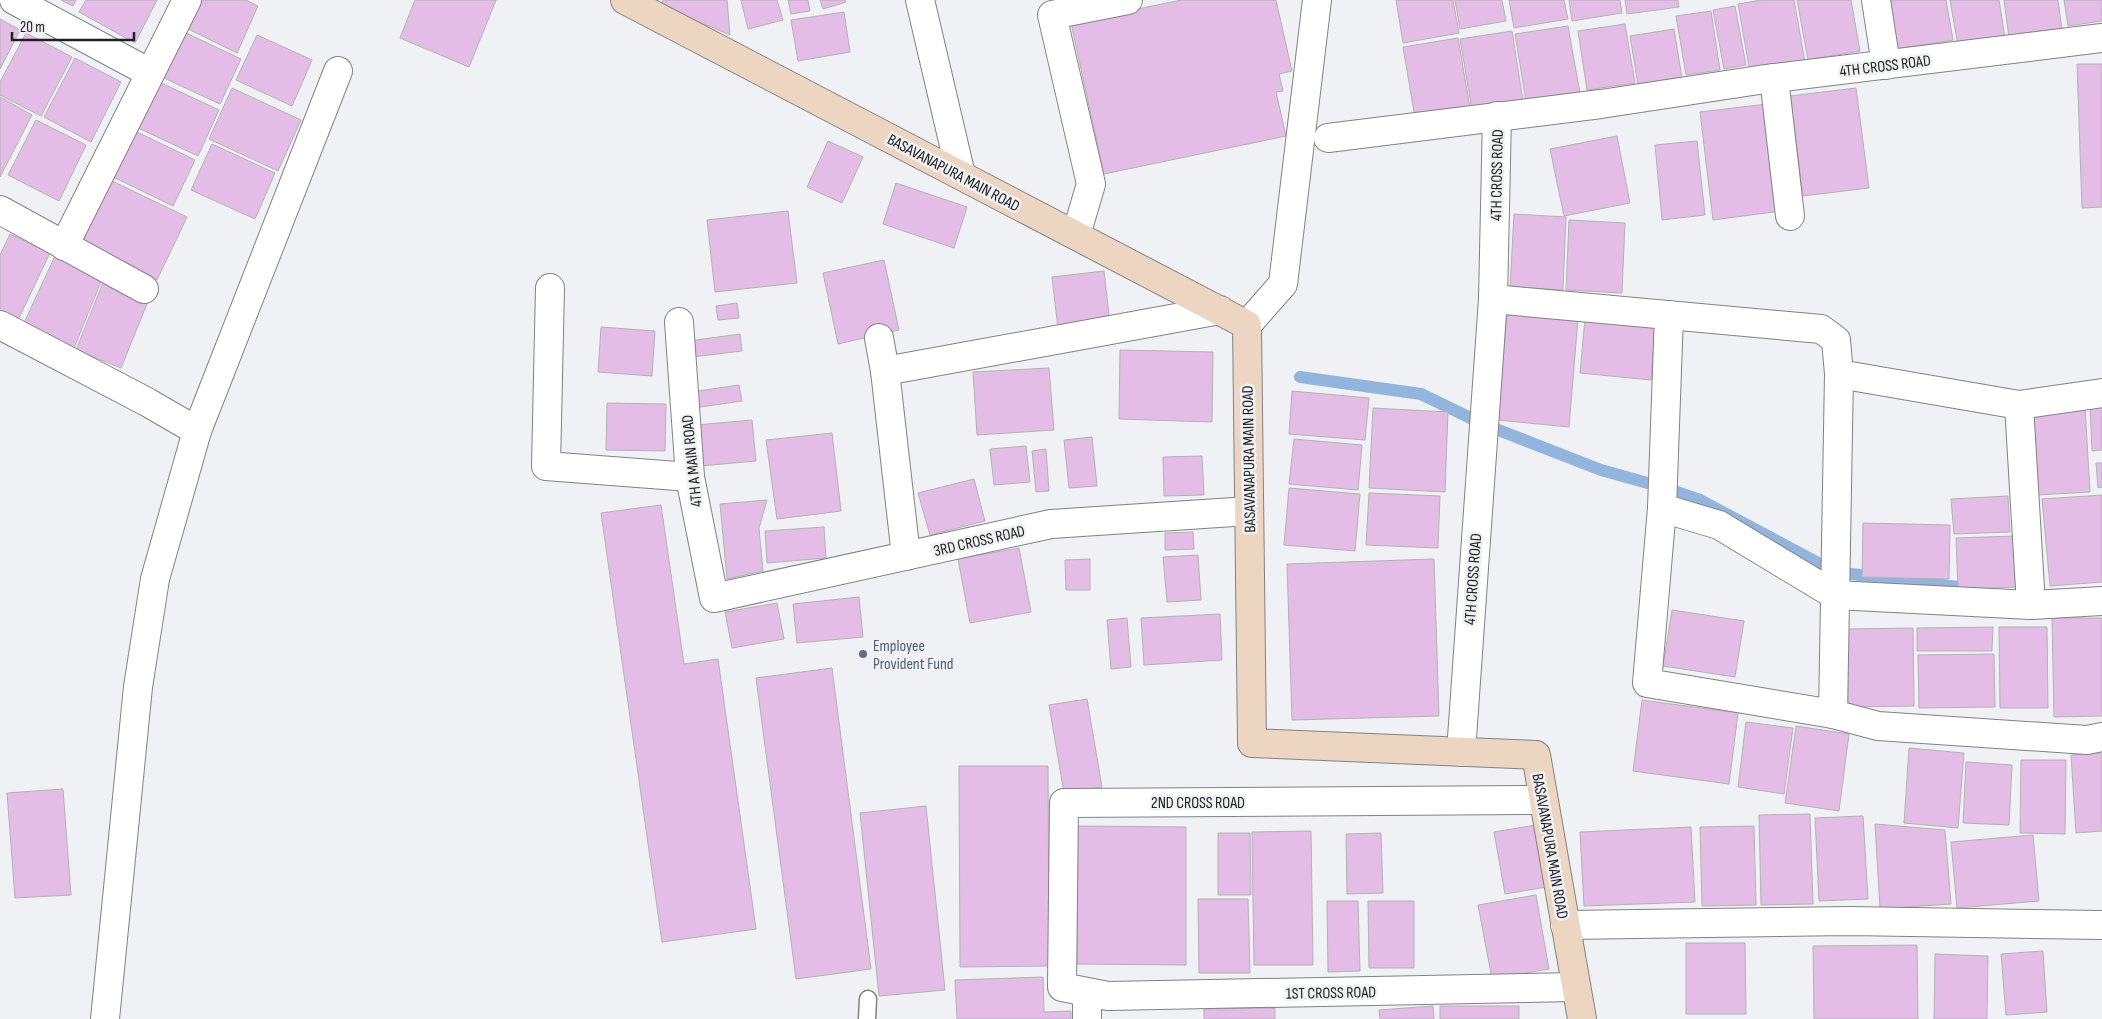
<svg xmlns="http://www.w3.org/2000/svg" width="2102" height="1019" viewBox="0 0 2102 1019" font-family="'Sofia Sans Condensed',sans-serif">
<rect width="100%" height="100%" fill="#f0f1f4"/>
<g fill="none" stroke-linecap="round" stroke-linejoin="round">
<path stroke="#93b4dc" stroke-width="12" d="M1300 377 1421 394 1483 424 1601 470 1662 487 1700 500 1835 572 1975 589"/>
</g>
<g fill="#e3bde5" stroke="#b4b2b4">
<path d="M61 0H76L73 6Z"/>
<path d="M86 0H157L135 43 79 12Z"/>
<path d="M199 0H246L258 6 237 53 186 28Z"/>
<path d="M415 0H496L469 67 400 38Z"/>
<path d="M663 0H727L730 35 662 6Z"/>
<path d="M741 0H777L783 20 748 29Z"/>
<path d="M788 0H808L810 11 791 14Z"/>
<path d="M820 0H845L846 2 823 9Z"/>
<path d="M1181 0H1276L1292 71 1279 74 1283 91 1276 92 1286 136 1104 174 1071 23Z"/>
<path d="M1396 0H1453L1459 33 1403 43Z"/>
<path d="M1455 0H1502L1506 21 1460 29Z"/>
<path d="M1509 0H1564L1568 19 1514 28Z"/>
<path d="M1569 0H1620L1622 13 1572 21Z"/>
<path d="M1625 0H1678L1679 7 1627 14Z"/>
<path d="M1761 0H1794L1805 62 1750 72 1738 4Z"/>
<path d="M1797 0H1851L1860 51 1808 60Z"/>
<path d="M1889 0H1946L1953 40 1897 49Z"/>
<path d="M1950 0H1999L2005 38 1958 46Z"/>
<path d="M2004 0H2058L2062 30 2009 38Z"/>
<path d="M2064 0H2102V21L2068 26Z"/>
<path d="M1735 6 1746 65 1724 69 1713 10Z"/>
<path d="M1711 11 1720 70 1686 75 1676 16Z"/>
<path d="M844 12 850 52 798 61 791 20Z"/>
<path d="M0 19 20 30 0 69Z"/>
<path d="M1625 24 1635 83 1587 90 1578 31Z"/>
<path d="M1568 26 1580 93 1526 102 1515 34Z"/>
<path d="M1674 29 1682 78 1638 85 1630 36Z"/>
<path d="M1512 31 1523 101 1472 110 1460 39Z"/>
<path d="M184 32 241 59 220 104 164 78Z"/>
<path d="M26 33 72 57 41 116 0 95V82Z"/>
<path d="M257 35 312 60 292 106 236 80Z"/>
<path d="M1458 38 1470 108 1415 118 1403 47Z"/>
<path d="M75 58 121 82 91 142 44 117Z"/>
<path d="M2077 64H2102V207L2082 208Z"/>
<path d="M157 81 219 110 198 156 136 127Z"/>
<path d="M232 88 301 120 278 171 209 139Z"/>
<path d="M1856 88 1869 188 1803 196 1790 96Z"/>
<path d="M0 97 32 115 0 177Z"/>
<path d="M1767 104 1781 211 1713 220 1700 112Z"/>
<path d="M36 120 86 145 59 201 8 175Z"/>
<path d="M133 130 195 160 173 206 111 176Z"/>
<path d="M1617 136 1630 203 1564 216 1550 149Z"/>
<path d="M828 141 863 157 842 203 807 187Z"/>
<path d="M1697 141 1705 215 1662 220 1655 145Z"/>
<path d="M212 144 275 173 255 219 191 190Z"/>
<path d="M108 179 187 217 157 280 78 243Z"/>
<path d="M896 183 967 207 954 248 883 224Z"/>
<path d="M788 211 797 283 715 292 707 220Z"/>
<path d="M1514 214 1566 217 1563 290 1510 287Z"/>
<path d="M1569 220 1625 223 1622 293 1566 290Z"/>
<path d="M10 234 50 253 18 320 0 311V255Z"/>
<path d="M55 256 102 279 74 348 24 323Z"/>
<path d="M884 260 899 330 838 344 823 273Z"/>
<path d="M1104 271 1110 324 1058 329 1052 277Z"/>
<path d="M104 280 149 299 121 368 76 350Z"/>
<path d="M737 303 739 318 718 320 716 306Z"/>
<path d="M1507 313 1578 319 1569 427 1498 420Z"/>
<path d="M1585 319 1655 326 1651 380 1580 373Z"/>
<path d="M601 327 655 331 652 376 598 372Z"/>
<path d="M740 334 742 351 692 357 689 341Z"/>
<path d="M1120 350 1213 352 1212 422 1119 419Z"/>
<path d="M1049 368 1054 430 977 435 973 372Z"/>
<path d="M739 385 742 401 693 408 691 392Z"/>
<path d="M1292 391 1369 398 1365 440 1289 434Z"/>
<path d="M607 403 666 404 665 451 606 450Z"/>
<path d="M2102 403V450L2092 451 2090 404Z"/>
<path d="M2085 407 2090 492 2036 495 2030 410Z"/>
<path d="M1373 408 1448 412 1445 492 1369 488Z"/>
<path d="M752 420 756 461 700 466 696 425Z"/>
<path d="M832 433 841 511 777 519 766 440Z"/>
<path d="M1092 437 1097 486 1069 488 1064 440Z"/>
<path d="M1294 439 1362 445 1358 490 1289 484Z"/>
<path d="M1026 446 1030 482 994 485 990 449Z"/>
<path d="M1046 449 1049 491 1036 492 1032 451Z"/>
<path d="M1202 456 1204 495 1164 496 1163 457Z"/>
<path d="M2096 463H2102V487L2098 488Z"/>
<path d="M974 479 985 521 930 535 918 493Z"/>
<path d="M1289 488 1360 494 1355 551 1284 545Z"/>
<path d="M1369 493 1440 496 1438 548 1366 545Z"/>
<path d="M2102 495V582L2050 586 2042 499Z"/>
<path d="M2008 496 2010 532 1954 534 1951 499Z"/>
<path d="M767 500 759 528 763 571 727 579 720 504Z"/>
<path d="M661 505 684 664 718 659 756 929 662 942 601 513Z"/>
<path d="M1863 523 1950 525 1949 579 1862 577Z"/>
<path d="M824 527 826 558 767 563 765 531Z"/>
<path d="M1193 532 1194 549 1165 550V533Z"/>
<path d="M2014 536 2016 587 1958 589 1956 538Z"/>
<path d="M1019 548 1031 612 970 623 958 559Z"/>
<path d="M1198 555 1201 600 1167 602 1163 557Z"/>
<path d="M1090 559V590H1066L1065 560Z"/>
<path d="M1434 559 1439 716 1292 720 1287 564Z"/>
<path d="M859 597 863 637 797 643 793 604Z"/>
<path d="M777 603 784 639 732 648 725 612Z"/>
<path d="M1672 610 1744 621 1735 677 1663 666Z"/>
<path d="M1220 614 1222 660 1144 665 1141 618Z"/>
<path d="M1127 618 1131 667 1111 669 1107 620Z"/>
<path d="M2052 618H2102V716L2054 717Z"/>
<path d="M1993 627 1992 651H1917V628Z"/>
<path d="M1999 627H2047L2048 708H2000Z"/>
<path d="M1913 628 1914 706 1848 707 1847 629Z"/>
<path d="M1994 654 1995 707 1919 708 1918 655Z"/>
<path d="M832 668 871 969 796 979 756 678Z"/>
<path d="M1087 699 1102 787 1064 793 1049 705Z"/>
<path d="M1642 700 1738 713 1729 784 1633 771Z"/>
<path d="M1746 722 1793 728 1784 794 1738 787Z"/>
<path d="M1796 726 1849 734 1839 811 1785 803Z"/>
<path d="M1909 748 1964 753 1958 828 1904 823Z"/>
<path d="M2102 753V831L2076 833 2071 755Z"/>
<path d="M2021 760H2066L2065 834 2020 833Z"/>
<path d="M1966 762 2012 765 2009 825 1963 823Z"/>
<path d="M959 766H1048L1049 966 960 967Z"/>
<path d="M63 789 71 895 15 898 7 793Z"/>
<path d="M926 806 945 990 879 996 860 813Z"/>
<path d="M1810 814 1813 904 1761 905 1759 815Z"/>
<path d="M1863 816 1868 899 1819 901 1815 818Z"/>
<path d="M1542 824 1553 886 1505 894 1494 832Z"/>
<path d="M1875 824 1945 830 1951 904 1880 909Z"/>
<path d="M1078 826 1186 827V965L1077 964Z"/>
<path d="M1754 826 1756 905 1702 906 1700 827Z"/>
<path d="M1691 827 1695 902 1584 906 1580 832Z"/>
<path d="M1311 831 1313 965H1254L1252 832Z"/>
<path d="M1218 833H1250L1251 895H1218Z"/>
<path d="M1381 833 1383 893 1347 894 1346 834Z"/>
<path d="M2033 835 2039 901 1957 908 1951 842Z"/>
<path d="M1536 895 1549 969 1492 979 1478 905Z"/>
<path d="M1198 899H1248L1250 973H1199Z"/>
<path d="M1327 901H1358L1360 971 1328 972Z"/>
<path d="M1368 901H1414V968H1369Z"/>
<path d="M1686 943H1745L1746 1014H1686Z"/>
<path d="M1917 945 1918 1019H1814L1813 946Z"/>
<path d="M2043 951 2047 1012 2006 1015 2001 954Z"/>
<path d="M1935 954 1988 956 1987 1019H1934Z"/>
<path d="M1043 977 1044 1012 1071 1011V1019H957L955 980Z"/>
<path d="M1433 1006 1434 1019H1380L1379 1010Z"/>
<rect x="1440" y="1006" width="79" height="13"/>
<path d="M1275 1008V1019H1204V1009Z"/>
</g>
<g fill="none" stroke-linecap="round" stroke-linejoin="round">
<defs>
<path id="lane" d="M867 1019 868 999"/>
<g id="street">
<path d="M14 0 150 73"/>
<path d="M920 0 961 175"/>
<path d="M1876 0 1886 65"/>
<path d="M1774 78 1790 216"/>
<path d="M1328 138 1601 104 1759 80 2102 38"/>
<path d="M0 210 144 289"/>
<path d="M1076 235 1091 184 1052 15 1128 0"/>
<path d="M64 246 187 0"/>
<path d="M550 288 546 466 690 477"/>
<path d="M1493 299 1821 329 1836 340 1839 374 2019 405 2102 393"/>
<path d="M1669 315 1662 508 1647 683 1833 714 1878 726 2087 740 2102 737"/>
<path d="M679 322 690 477 714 598 1051 524 1249 511"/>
<path d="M0 325 147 402 197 431"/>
<path d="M1247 325 1283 284 1317 0"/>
<path d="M879 338 885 371"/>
<path d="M2019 405 2031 605"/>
<path d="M1662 508 1719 525 1835 595 2031 605 2102 601"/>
<path d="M906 556 885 371 1220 310"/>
<path d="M1833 714 1839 374"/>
<path d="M1461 752 1493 299 1497 116"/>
<path d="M1543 800 1064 803 1062 987 1108 996 1576 987"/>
<path d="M1565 925 1849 921 2102 925"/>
<path d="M105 1019 138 687 155 579 197 431 338 71"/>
<path d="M1087 1019V993"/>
</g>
<path id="secondary" d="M625 0 1247 325 1252 743 1536 755 1582 1019"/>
</defs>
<use href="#lane" stroke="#818284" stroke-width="19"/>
<use href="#street" stroke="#818284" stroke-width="30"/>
<use href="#secondary" stroke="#818284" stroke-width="30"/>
<use href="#lane" stroke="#fff" stroke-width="16"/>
<use href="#street" stroke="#fff" stroke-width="28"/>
<use href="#secondary" stroke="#ecd6c2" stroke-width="28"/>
</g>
<circle fill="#5c6f8a" stroke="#f0f1f4" stroke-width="2" cx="863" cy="654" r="5"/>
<g text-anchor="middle" stroke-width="5" stroke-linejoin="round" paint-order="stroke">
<g font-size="16" fill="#202021" stroke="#f0f1f4">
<text transform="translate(1885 65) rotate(-7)" y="6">4TH CROSS ROAD</text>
<text transform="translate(954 172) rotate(28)" y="6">BASAVANAPURA MAIN ROAD</text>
<text transform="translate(1496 175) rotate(-89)" y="6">4TH CROSS ROAD</text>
<text transform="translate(1248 459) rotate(-91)" y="6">BASAVANAPURA MAIN ROAD</text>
<text transform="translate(691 461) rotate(-96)" y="6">4TH A MAIN ROAD</text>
<text transform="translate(979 540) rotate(-13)" y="6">3RD CROSS ROAD</text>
<text transform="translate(1472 579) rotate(-86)" y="6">4TH CROSS ROAD</text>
<text x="1198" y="808">2ND CROSS ROAD</text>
<text transform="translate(1551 846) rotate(80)" y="6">BASAVANAPURA MAIN ROAD</text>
<text transform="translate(1331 992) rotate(-1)" y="6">1ST CROSS ROAD</text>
</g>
<g font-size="16" fill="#4e5e75" stroke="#f0f1f4" text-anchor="start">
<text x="873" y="651">Employee<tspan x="873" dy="18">Provident Fund</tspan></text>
</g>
</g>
<path d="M12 32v8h122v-8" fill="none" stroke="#202021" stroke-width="2.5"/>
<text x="20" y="32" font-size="15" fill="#202021" stroke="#f0f1f4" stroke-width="4" paint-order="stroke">20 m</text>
</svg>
